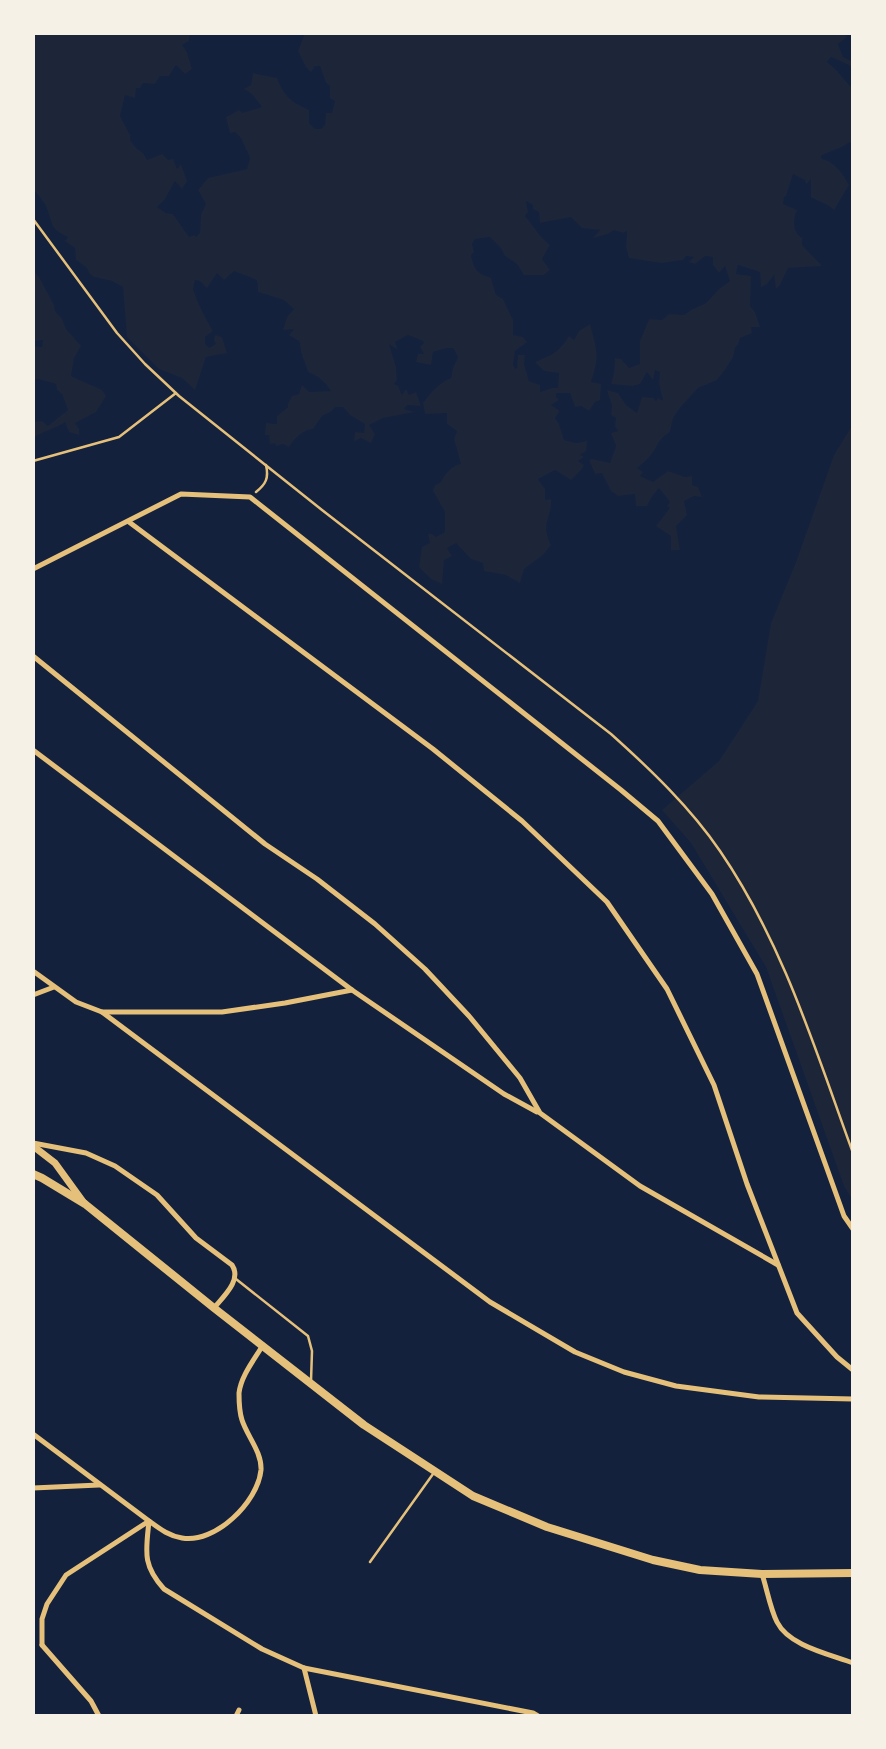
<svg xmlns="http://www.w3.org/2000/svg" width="886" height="1749" viewBox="0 0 886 1749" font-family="Karla,sans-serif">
<rect width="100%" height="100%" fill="#14213d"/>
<g fill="#1d2539">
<path d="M33 33H190L189 41 182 45 187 52 192 69 185 74 176 65 169 76H160L155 84 143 83 140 88H136L135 98 125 95 120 116 130 135V140L136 148 143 153 147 160 162 154 168 160 173 159 177 169 181 164 187 181 182 189 175 181 165 199 157 207 166 213 173 214 189 237 194 235 196 237 200 233 201 214 206 204 198 190 208 178 247 169 250 158 241 138 235 132 230 133 226 117 239 110 242 113 262 107 252 94 244 89 251 85 253 73 277 78C285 97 290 101 309 110V123L315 129H321L325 125 326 113H332L335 101 330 98V86L326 83 320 66H315L311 72 306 67 298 51 305 33H844L847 37 838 44 843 57 853 62V69L849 65 831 57 827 62C838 70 843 79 853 89V146L850 142C841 149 831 150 821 156L822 159C834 161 843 174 849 185L834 210C827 203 819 202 811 197V179L806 184 805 180 793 174 786 196 784 197 783 204 797 210C793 220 792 231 802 238V245L822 266 788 268 780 285 776 289 774 275 767 284 761 287 760 272 738 265 736 274 751 276 750 306 755 312 760 327H751L752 333 740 338 738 344 735 348 733 357 725 370 717 380 698 388 679 409 673 418 670 432C658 439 658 446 651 455 647 460 642 464 637 468L643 472 640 476 653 482 668 471 685 477 692 476V485L698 487 702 497 694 496 684 501 687 515 676 526 680 550H671V536L656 526 670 508 667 506 670 502 659 488 651 498 647 506H636L635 494 618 496 611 491 602 473 595 474 589 460 593 459 610 463 616 446 611 433 618 431 615 426 616 418 611 415 612 406 607 390 618 393 626 405 637 413 642 397 653 398 656 401 658 398 663 401 659 383 660 372 655 370 653 380 647 372 640 384 632 386 611 384 614 373 615 358 621 359 629 368 640 364V341L649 319 662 320 669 314 684 315 691 310 706 303 719 289 730 281 725 266 719 273 713 265V257L705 256 695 264 689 262 694 257 686 256 683 260 661 263 629 258 626 247 627 231 623 233 614 230 608 234 593 238 600 230 582 228 571 217 540 223 539 212 533 209V205L526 201 528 212 525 216C535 227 538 236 550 245L542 259 550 270 544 275H524L517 264 505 256 501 248 490 237 475 239 472 244 474 252 471 255C474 270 477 273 491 278L496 295 503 299 513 320V335L523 337 527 342 515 351 513 365 515 369 517 368 518 355H525L524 364 529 381 540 385V392L552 388H558L559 373 544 371 535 362C552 355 559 352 569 336L574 340 579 331 590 324C597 351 600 355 591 382L601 384 600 400 595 402 589 411 581 406 575 407 570 393H556V397L559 400 551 405 560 411 555 418 559 424 564 440 576 443 587 441 586 451 580 455 584 457 578 461 584 465 581 470 571 480 555 470 538 479 545 489V500L551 499C552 520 540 521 551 545L543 555 524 569 520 583 506 575 484 571 483 563 471 559 456 543 447 548 452 556 444 560 442 584 431 579 419 567 422 547 430 543 428 534H432L436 537 445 532V512L433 491 435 485 441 482C444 474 453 465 461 464L454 439 457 431 447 424V413L425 414 423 403C431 392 439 383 451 378L453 368 458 357 453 348H447L433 352 431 365 416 362 418 354H424L420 347 424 343 423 341 408 335 395 342 398 350 389 344 396 367 397 380 394 384 398 386 402 395 406 389 409 395 416 392 421 406 407 405 404 409 414 412 383 418 369 425 375 434 371 443 361 438 354 441 355 432 364 433 365 424 350 415 343 407H335L332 411 322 416 313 429C304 429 294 439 289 447L283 444 276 446 275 443 270 444 269 435H265L266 423 277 424V416L288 407V404L292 396 299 394 302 385 309 392 331 391C324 381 320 377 308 372 305 361 300 354 300 342L289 335 294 329 283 330 287 317 294 309 284 300 258 292C258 288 258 285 257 281 256 279 239 273 234 271L224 280 217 273 207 288 200 281 195 280 193 289C198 304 205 318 213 331L205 337V344L209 348 216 344 214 340 215 335 222 337 227 353 206 357 195 390 182 378 159 369 127 337 123 287 112 281 94 277 90 274 86 267 76 260 75 248 65 241 68 237C49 228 54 226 47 209 45 202 38 195 33 189Z"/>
<path d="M33 271 39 277 54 305 55 311 62 319 66 329 81 346 74 358 71 376 102 390 106 396 96 412 75 423 79 429V435L69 432 65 422C55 429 43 431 33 438V422L42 421 48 426 68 410 62 394 57 390 56 384 38 379 33 380V349L34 346 42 347 43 340 33 341Z"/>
<path d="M853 424V1201L844 1186 766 967 691 843 662 810 719 761 758 701 771 623 796 562 834 455Z"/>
</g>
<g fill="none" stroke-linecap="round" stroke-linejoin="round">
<g stroke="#e5c07b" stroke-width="2.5">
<path d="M33 219 117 333 145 364 179 396 322 510 611 734C650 769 690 807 720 851 783 943 815 1049 853 1153"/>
<path d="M33 461 119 437 176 393"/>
<path d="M256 492C266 484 269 478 266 465"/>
</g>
<g stroke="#e5c07b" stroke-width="2.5">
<path d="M236 1279 308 1336 312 1351 311 1381"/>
<path d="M370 1562 433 1474"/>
</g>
<g stroke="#e5c07b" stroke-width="5">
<path d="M129 522 433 749 522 821 607 902 667 989 714 1085 747 1184 797 1313 837 1357 853 1370"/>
<path d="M33 569 181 494 250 497 621 790 658 821 712 894 757 974 844 1216 853 1229"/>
<path d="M33 656 265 844 317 879 375 924 425 969 469 1016 520 1078 540 1113 640 1186 778 1265"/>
<path d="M33 750 352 990 504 1094 537 1112"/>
<path d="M33 971 76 1002 102 1012 490 1302 575 1352 624 1372 676 1386 759 1397 853 1399"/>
<path d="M33 995 54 987"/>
<path d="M102 1012H222L285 1003 352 990"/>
<path d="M33 1143 86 1153 115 1166 157 1195 196 1238 232 1265C242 1280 224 1296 214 1308"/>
<path d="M33 1434 149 1521C146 1551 142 1565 164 1589L262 1649 304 1668 533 1713 538 1716"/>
<path d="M33 1488 99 1485"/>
<path d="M762 1574C767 1589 770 1608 777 1622 789 1646 829 1654 853 1663"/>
<path d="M42 1645V1619L47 1604 66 1575 149 1521C160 1529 169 1536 182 1538 215 1544 258 1502 261 1470 262 1452 247 1436 242 1420 239 1411 239 1403 239 1393 241 1376 254 1360 263 1345"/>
<path d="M42 1645 91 1701 99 1716"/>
<path d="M304 1668 316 1716"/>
<path d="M236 1716 239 1710"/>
</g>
<path stroke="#e5c07b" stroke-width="7" d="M33 1146 55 1163 84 1203"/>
<path stroke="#e5c07b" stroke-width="8" d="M33 1174 42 1178 85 1204 214 1308 364 1425 473 1496 547 1527 653 1560 700 1570 762 1574 853 1573"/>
</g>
<rect width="886" height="1749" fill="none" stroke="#f6f1e7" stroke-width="70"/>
</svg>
